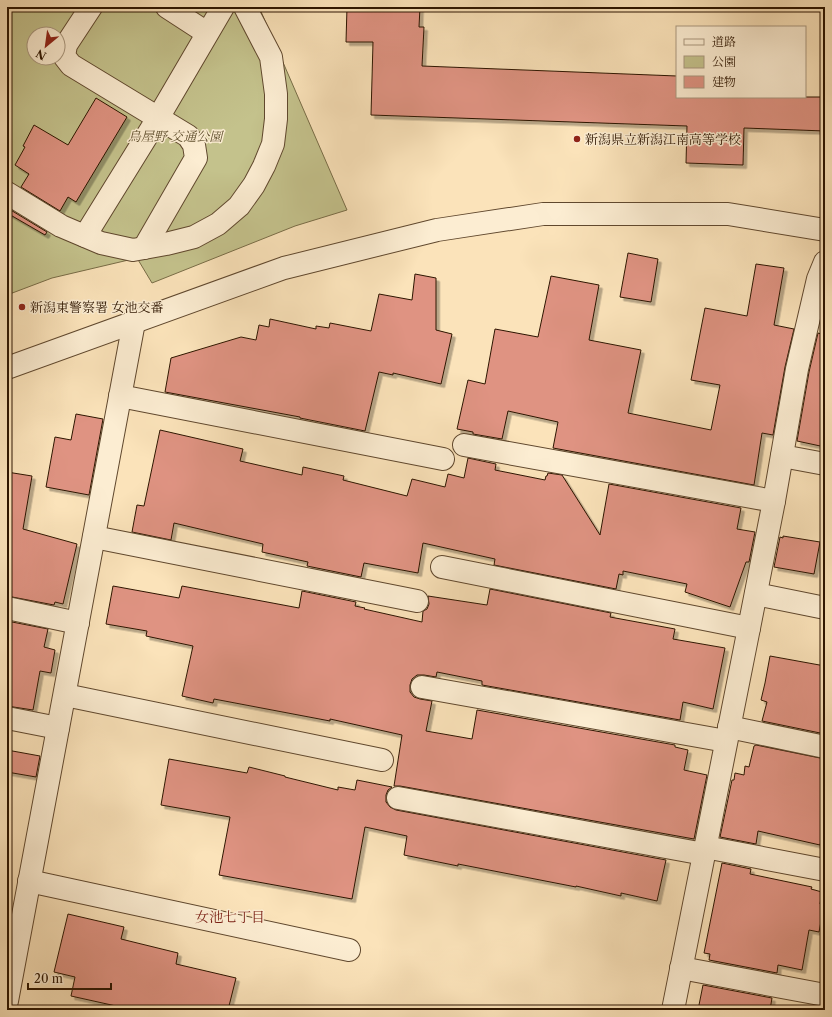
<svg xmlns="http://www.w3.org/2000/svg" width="832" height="1017" viewBox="0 0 832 1017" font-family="'Libre Caslon Text','Noto Serif JP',serif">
<defs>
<filter id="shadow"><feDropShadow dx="3.5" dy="3.5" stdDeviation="0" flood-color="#0004"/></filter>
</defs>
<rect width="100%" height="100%" fill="#fbe3ba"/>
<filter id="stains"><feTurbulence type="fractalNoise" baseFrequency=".005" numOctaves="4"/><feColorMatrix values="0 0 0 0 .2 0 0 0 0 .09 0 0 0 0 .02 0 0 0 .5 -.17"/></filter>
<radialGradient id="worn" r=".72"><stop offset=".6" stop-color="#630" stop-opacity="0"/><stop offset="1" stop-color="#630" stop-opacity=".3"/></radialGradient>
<path fill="#c4c28c" stroke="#786c46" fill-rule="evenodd" d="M7 7H259L347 210 295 226 152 283 137 258 52 278 7 295ZM34 34H58V58H34Z"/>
<g fill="#df9382" stroke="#2d1500" filter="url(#shadow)">
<path d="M347 7H420L419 27H424L422 66 677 76V97H825V131L744 128 743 165 686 163 687 126 371 115 373 42H346Z"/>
<path d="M96 98 127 117 76 202 68 197 60 211 21 187 29 174 15 165 25 147 23 146 34 125 68 145Z"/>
<path d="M9 209 47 232 45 235 7 213Z"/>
<path d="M628 253 658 259 651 302 620 297Z"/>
<path d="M756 264 784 268 774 325 794 329 785 367 773 435 762 433 754 485 553 448 558 422 508 411 502 439 473 434V432L457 429 468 380 485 384 495 329 538 337 551 276 599 285 589 340 641 350 628 413 711 430 720 385 691 380 705 308 747 316Z"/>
<path d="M415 274 436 278V330L452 334 441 384 393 373V375L379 372 365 431 300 418V417L165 392 171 358 241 337 256 340 259 325 269 327 270 319 316 329V326L329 328 330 323 371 331 379 294 412 300Z"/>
<path d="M818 333 825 335V447L797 441 809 372Z"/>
<path d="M76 414 103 419 89 495 46 487 55 437 71 440Z"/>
<path d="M160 430 243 449 240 461 302 475 303 467 344 476 343 480 407 496 412 479 445 487 448 474 464 478 468 458 496 464 495 470 545 480 546 476H547L548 473 562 475 600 535 609 484 741 508 737 529 755 532 749 562H746L730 607 685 592 687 584 623 571V575L619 574 616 589 494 565 495 559 423 543 418 573 364 563 361 577 307 566 308 562 262 552 263 544 174 523 171 540 132 532 137 505 144 506Z"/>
<path d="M7 472 32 476 23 529 77 544 63 604 55 602 54 605 7 596Z"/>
<path d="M783 536 820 542 814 574 774 567 780 537 783 538Z"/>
<path d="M113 586 179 598 182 586 299 608 302 591 356 602 355 606 365 608 364 609 422 622 423 611 427 609 429 604 428 596 487 605 490 589 611 613 610 617 675 629 673 639 725 648 713 709 683 702 680 720 482 685V681L437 672 436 677 424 675H417L412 679 410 685V692L414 697 420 699 432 701 426 731 472 739 477 710 675 745V747L688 750 684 770 707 775 694 839 400 786H394L402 735 330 719V721L214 699 213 703 182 696 193 646 146 636 147 631 106 624Z"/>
<path d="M7 621 48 629 44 647 55 650 51 673 40 671 33 710 7 706Z"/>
<path d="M770 656 825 666V734L762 721 767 702 761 700 765 683Z"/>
<path d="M756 745 825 759V842L821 841 820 845 758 831 756 844 720 837 732 780H734L735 773 744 775 745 766 749 767 754 746Z"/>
<path d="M7 750 40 756 36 777 7 772Z"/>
<path d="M169 759 247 773 249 767 285 776V777L338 790V787L355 790 357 780 392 787 388 790 386 795V802L390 807 396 810 666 860 657 901 621 893V896L576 886V887L458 864V866L404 855 407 836 365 827 352 899 219 875 230 817 161 805Z"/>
<path d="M722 863 751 869 750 874 812 887 811 889 822 892 820 904 824 905 819 932 809 930 802 970 778 965 777 973 709 960 710 954 704 953Z"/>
<path d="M68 914 124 927 121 939 178 953 176 964 236 978 228 1010H134L71 996 75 977 54 972Z"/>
<path d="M703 985 772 998 770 1010H698Z"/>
</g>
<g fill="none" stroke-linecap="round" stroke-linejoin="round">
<defs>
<g id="minor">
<path d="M91 7 66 45 64 56 71 65 188 136 194 145 196 158 144 248"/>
<path d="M167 7 207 33"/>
<path d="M7 193 61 226 101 243 133 250 166 244 194 237 218 224 239 206 254 185 264 166 273 144 276 119V94L271 57 245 7"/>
<path d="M85 236 158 118 223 7"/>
<path d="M7 368 284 268 437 230 543 214H728L825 230"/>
<path d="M120 396 443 459"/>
<path d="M464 445 774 501"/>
<path d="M782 456 825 464"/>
<path d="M94 537 417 601"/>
<path d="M442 567 749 628"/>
<path d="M756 594 825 608"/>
<path d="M7 608 78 623"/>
<path d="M422 687 726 741"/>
<path d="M65 695 382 760"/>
<path d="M7 718 58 728"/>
<path d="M729 727 825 747"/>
<path d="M398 798 704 854"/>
<path d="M705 847 825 870"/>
<path d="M29 881 349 950"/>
<path d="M681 968 825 995"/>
<path d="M7 1001 134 322"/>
<path d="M673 1010 749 628 774 501 797 369 818 279 825 262"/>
</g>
</defs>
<use href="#minor" stroke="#60482e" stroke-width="24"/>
<use href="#minor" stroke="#fcedd2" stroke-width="22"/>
</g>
<g fill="#8f2418" stroke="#fcedd2" stroke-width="1.5">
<circle cx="577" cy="139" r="4"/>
<circle cx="22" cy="307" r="4"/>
</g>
<g text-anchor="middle" stroke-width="3" stroke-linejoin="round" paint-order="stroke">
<g font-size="13" font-style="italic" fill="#625231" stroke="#fcedd2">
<text x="175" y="141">鳥屋野 交通公園</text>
</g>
<g font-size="13" fill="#2d1500" stroke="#fcedd2" text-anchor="start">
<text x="585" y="144">新潟県立新潟江南高等学校</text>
<text x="30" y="312">新潟東警察署 女池交番</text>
</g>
<g font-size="14" fill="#7a1f14" stroke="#fcedd2">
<text x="230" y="922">女池七丁目</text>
</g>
</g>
<rect width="832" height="1017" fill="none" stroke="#fbe3ba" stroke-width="24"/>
<rect x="8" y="8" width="816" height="1001" fill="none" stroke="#2d1500" stroke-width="2"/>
<rect x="12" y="12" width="808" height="993" fill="none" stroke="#2d1500"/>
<rect x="676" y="26" width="130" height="72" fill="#fcedd2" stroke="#a9977e"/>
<rect x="684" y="39" width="20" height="6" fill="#fcedd2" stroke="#a9977e"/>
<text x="712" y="46" font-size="12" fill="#2d1500">道路</text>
<rect x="684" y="56" width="20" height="12" fill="#c4c28c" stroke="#a9977e"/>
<text x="712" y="66" font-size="12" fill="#2d1500">公園</text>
<rect x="684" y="76" width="20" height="12" fill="#df9382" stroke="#a9977e"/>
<text x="712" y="86" font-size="12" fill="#2d1500">建物</text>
<g transform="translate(46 46) rotate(209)"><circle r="19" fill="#fcedd2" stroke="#a9977e"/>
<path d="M0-3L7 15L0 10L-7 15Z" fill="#8f2418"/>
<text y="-6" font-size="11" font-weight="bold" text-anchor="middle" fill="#2d1500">N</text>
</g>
<path d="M28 983v6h83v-6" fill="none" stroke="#2d1500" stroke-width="2"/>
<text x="34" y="983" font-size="12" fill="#2d1500" stroke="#fcedd2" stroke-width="3" paint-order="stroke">20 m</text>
<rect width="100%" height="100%" filter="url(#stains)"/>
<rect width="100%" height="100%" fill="url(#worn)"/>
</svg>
